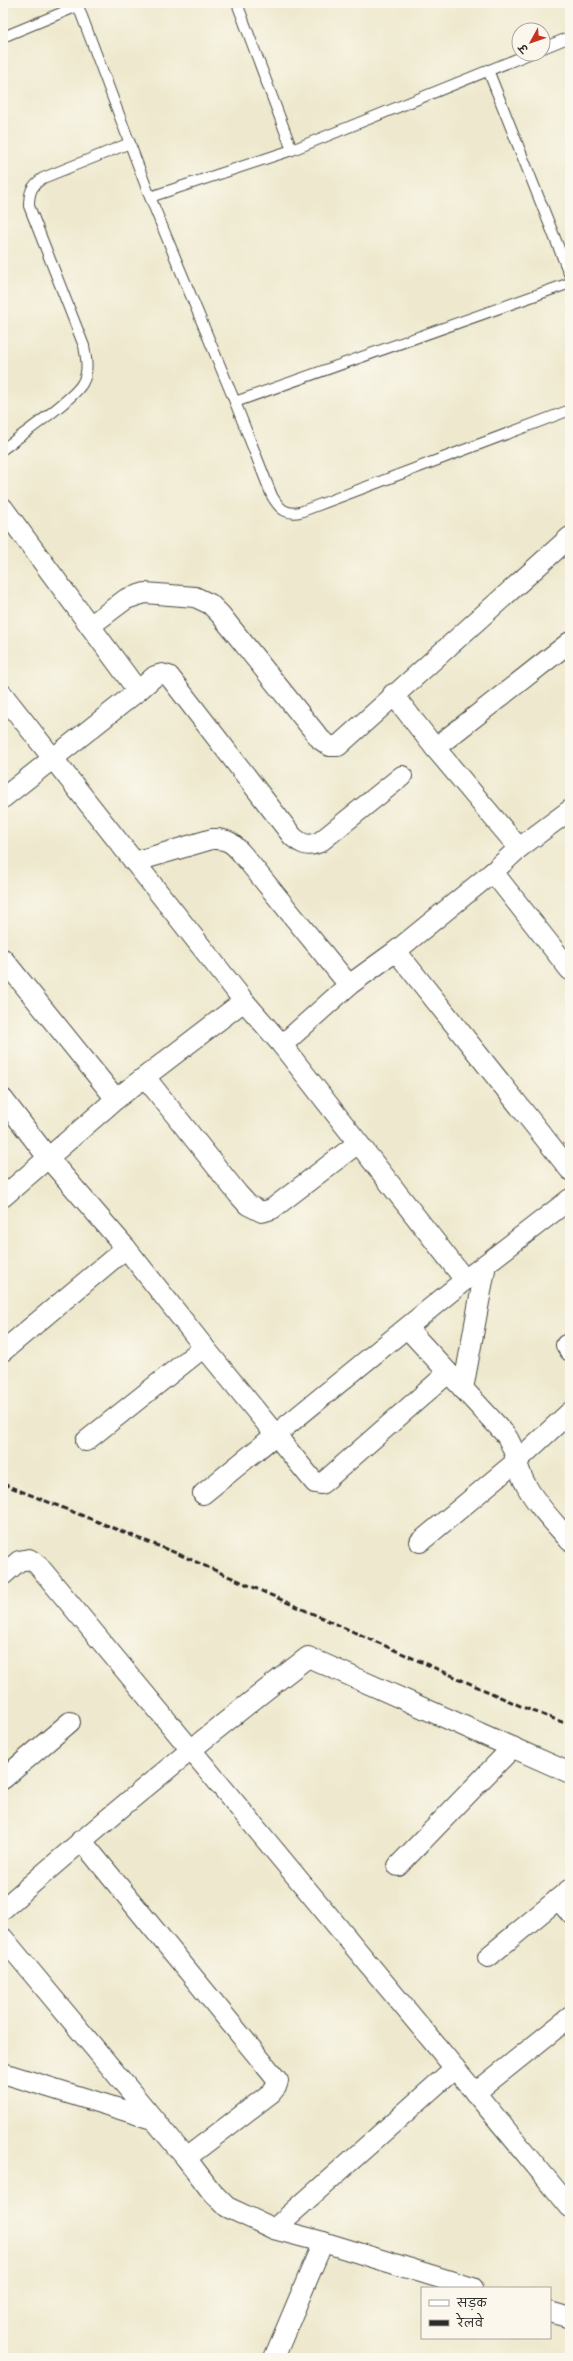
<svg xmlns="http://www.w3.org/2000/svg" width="573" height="2361" viewBox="0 0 573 2361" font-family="'Shantell Sans','Playpen Sans Deva',sans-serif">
<rect width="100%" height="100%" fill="#fbf7ec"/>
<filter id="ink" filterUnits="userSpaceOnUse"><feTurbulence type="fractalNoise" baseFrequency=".025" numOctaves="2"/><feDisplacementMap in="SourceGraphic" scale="8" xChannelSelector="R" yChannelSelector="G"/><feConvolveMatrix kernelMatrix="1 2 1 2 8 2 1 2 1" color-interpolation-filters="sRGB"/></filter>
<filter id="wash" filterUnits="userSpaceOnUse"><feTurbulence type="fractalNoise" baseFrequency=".012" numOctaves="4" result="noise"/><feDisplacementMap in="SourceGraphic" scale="16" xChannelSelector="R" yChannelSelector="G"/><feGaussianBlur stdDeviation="0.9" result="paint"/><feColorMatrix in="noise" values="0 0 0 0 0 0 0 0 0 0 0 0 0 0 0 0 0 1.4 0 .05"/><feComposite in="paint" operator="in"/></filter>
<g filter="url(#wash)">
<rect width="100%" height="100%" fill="#eee9ce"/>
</g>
<g filter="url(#ink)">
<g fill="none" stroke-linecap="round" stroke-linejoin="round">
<defs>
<g id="service">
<path d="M77 3 150 197 235 402 272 496C279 508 285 515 300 512L570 410"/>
<path d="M237 3 292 150"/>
<path d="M3 37 78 6"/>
<path d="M543 48 570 37"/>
<path d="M488 70 570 276"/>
<path d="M150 197 292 150 529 54"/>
<path d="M235 402 570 283"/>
<path d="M3 449C20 436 76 398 83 382 89 371 86 357 84 346L29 206C29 193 31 186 43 178L130 143"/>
</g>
<g id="minor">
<path d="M3 508 138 691 3 798"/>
<path d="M90 626 126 599 145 593 195 597 210 604 220 614 321 740 330 746H338L570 537"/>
<path d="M138 691 155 676 162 674 169 676 293 837C303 845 308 847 320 842L402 776"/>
<path d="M3 695 244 1001 282 1045 465 1280"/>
<path d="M435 748 570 642"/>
<path d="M519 848 570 810"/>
<path d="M134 862 212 839C227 838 233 843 243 855L349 985"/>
<path d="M493 872 570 970"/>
<path d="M396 951 570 1170"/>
<path d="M3 959 116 1099"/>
<path d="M282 1045 349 985 396 951 493 872 519 848 435 748 393 694"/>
<path d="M145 1077 238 1194 248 1205 262 1212 272 1209 358 1143"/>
<path d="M3 1099 49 1159 126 1248 204 1347 315 1483 321 1484 325 1481 448 1373"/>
<path d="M3 1197 116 1099 244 1001"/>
<path d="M407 1328 505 1434C517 1450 516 1469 526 1485 537 1506 555 1523 570 1541"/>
<path d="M566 1345 570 1351"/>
<path d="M3 1351 126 1248"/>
<path d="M463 1389 486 1264"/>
<path d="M86 1441 204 1347"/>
<path d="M203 1494 465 1280 570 1199"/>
<path d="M420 1542 517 1461 570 1412"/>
<path d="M3 1575 19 1561 29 1559 37 1564 570 2207"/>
<path d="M3 1779 70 1722"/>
<path d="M81 1840 278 2081 276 2087 271 2093 186 2158"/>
<path d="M398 1866 513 1747"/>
<path d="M570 1889 558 1899 570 1913"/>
<path d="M3 1909C102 1822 203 1738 308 1657L570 1773"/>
<path d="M3 1938 186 2158 211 2191 227 2207 274 2229 323 2242 473 2288"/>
<path d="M488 1957 558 1899"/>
<path d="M3 2073 152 2119"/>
<path d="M475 2093 570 2017"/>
<path d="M274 2229 455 2068"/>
<path d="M550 2312 570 2318"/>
<path d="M274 2358 323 2242"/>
</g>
</defs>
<use href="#service" stroke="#484843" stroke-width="12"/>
<use href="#minor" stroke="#484843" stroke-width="22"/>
<use href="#service" stroke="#fff" stroke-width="10"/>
<use href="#minor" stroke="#fff" stroke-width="20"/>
<path stroke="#2b2b2b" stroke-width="3" stroke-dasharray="6 3" stroke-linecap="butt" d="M3 1484 176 1553 525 1708 570 1725"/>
</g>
</g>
<rect width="573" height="2361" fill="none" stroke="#fbf7ec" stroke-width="16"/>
<rect x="421" y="2287" width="130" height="52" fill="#fbf7ec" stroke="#a8a59f"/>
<rect x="429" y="2300" width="20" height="6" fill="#ffffff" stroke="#a8a59f"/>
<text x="457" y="2307" font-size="12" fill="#2b2b2b">सड़क</text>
<rect x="429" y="2320" width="20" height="6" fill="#2b2b2b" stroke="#a8a59f"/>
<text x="457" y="2327" font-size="12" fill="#2b2b2b">रेलवे</text>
<g transform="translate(531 42) rotate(230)"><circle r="19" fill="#fbf7ec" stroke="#a8a59f"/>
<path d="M0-3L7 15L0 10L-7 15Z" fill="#c8321e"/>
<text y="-6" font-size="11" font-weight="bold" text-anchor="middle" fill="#2b2b2b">उ</text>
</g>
</svg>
